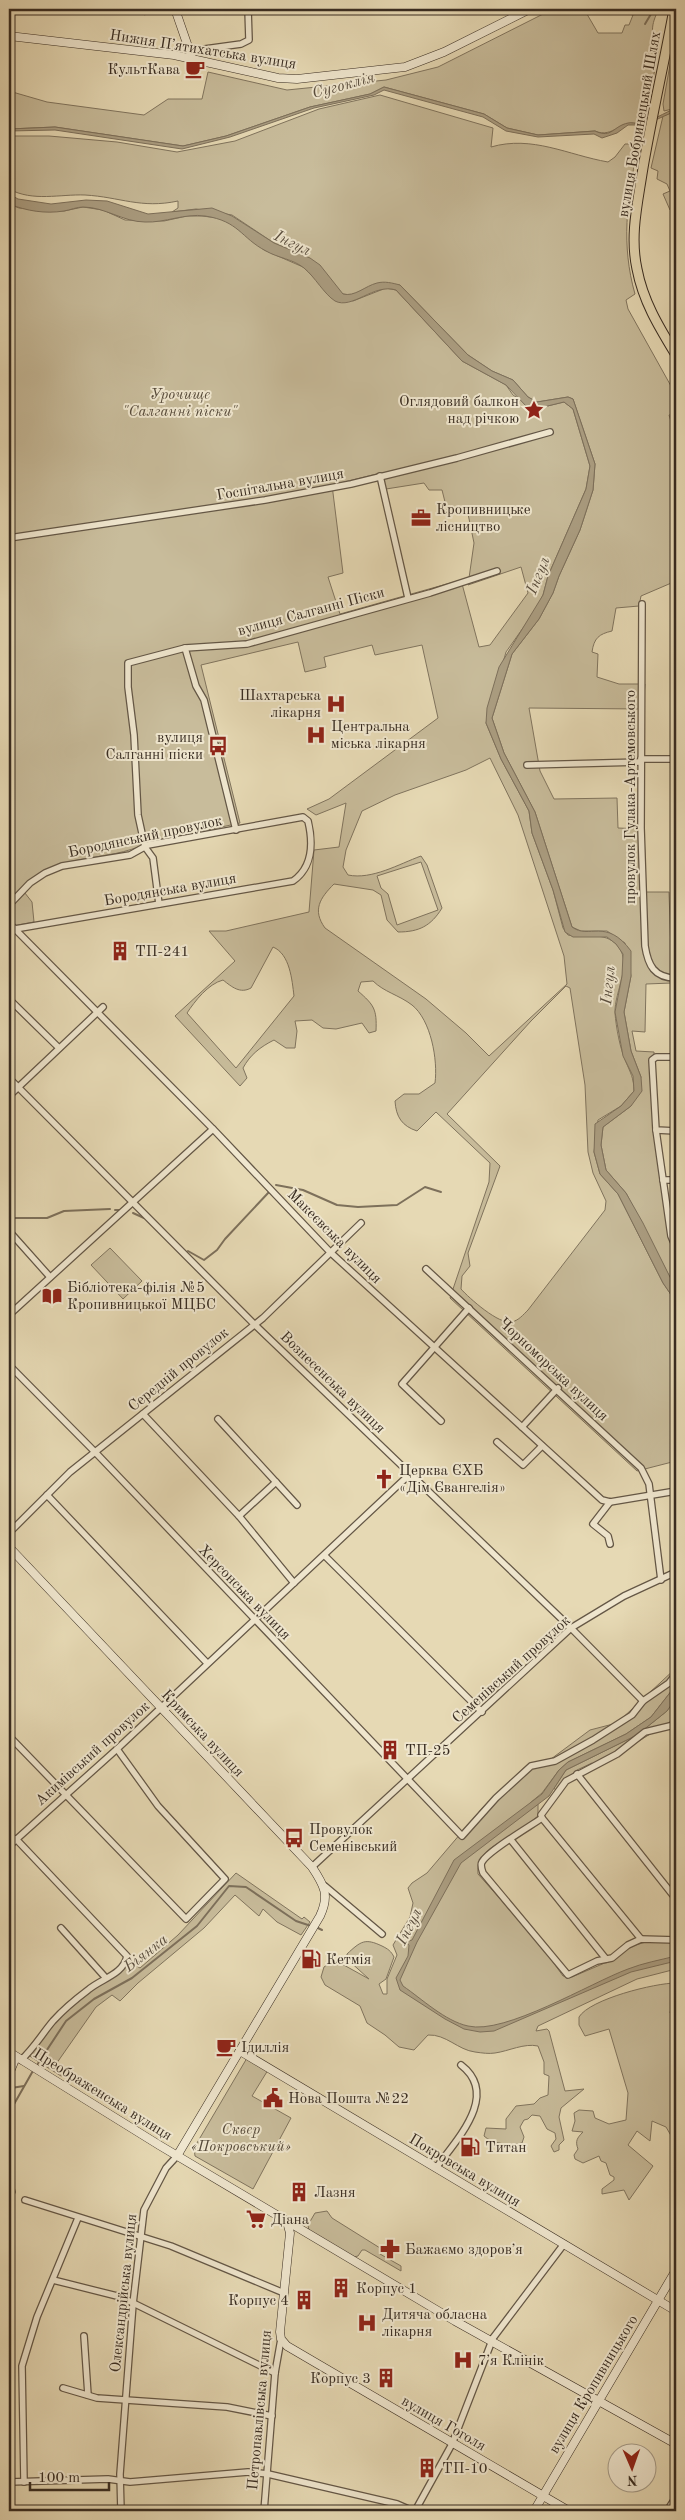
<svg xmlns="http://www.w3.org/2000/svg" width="685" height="2520" viewBox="0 0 685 2520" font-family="'Old Standard TT',serif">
<rect width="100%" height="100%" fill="#e6d9b4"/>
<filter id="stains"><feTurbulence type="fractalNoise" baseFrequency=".004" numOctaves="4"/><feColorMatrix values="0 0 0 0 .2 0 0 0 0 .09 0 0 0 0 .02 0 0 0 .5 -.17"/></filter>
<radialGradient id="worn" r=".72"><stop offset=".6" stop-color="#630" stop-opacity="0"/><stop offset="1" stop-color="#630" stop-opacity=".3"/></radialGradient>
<g fill="#c8bc9b" stroke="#80745e" fill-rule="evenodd">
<path d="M553 9H584L598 33H622L625 25H629L633 15 629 14 631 9H659C653 20 648 35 659 43 656 70 649 98 640 124 622 118 613 139 595 131L538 135 507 128 484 114 384 87 370 94 310 107 226 136 183 146 55 127 9 129V91L47 102 144 115 168 99H202L208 72 287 90 386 80 438 67Z"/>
<path d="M676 42V108L664 111 663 104 671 59Z"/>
<path d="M380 95 493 128 491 147C532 135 568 155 608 162L615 157 625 144H633L637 151C627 200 621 245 635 294L626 300 628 309 676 395V414L669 415 676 438V581L641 596 639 606 616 608 612 631C599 634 594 638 592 652L598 654 597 677 619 684H645L643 709 529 708 540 771 554 799 617 798 618 828 644 829 646 892H669L672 983 646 984 645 1032 632 1031 636 1051 654 1052 656 1112 668 1236 676 1251V1289L626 1193 606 1170 601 1145 603 1127 631 1106 641 1077 631 1051 624 1012 631 976 625 943 607 931H581L572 927 535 812 504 753 492 718 512 654 539 619 553 593 559 576 580 530 593 490 595 464 573 399 568 397 537 402 528 397 513 380 492 371 468 355 400 285 349 295 343 294 291 251 274 243 232 215 196 209 172 212 178 208V201C141 209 120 197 85 195 60 194 33 202 9 189V136H49L117 142 177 152 235 141 319 109Z"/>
<path d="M676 111V209L670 210 663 194 670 191 667 184 657 179 658 171 651 168 663 116Z"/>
<path d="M9 204 19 208 64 211 83 207 103 210 125 220 164 221 187 216H202L218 218 232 224 264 250 303 267 319 282 327 293 353 301 386 288 396 290 462 361 506 385 513 395 535 409 564 402 573 409 590 466 586 489 548 576 543 595 535 611 506 652 486 723 501 759 529 811 532 833 553 890 563 928 568 935C584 939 601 931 615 943 635 961 614 991 615 1013 616 1027 620 1049 626 1062 630 1072 634 1078 634 1091L621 1106 598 1120 594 1152 600 1174 618 1194 663 1283 676 1302V1461L637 1471 450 1298 489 1182 490 1163 436 1112 417 1131C402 1126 396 1117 395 1101L404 1094H419L435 1083C438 1060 431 1020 412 1005 399 995 384 992 373 981L361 982 358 991C374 1005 377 1009 376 1031L369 1033 362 1023 336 1029 323 1028 312 1020 295 1021 297 1031 295 1048H286L274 1040C260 1047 250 1055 243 1068L247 1078 240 1086 175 1016 235 961 209 931H226L309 912 314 850 339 847 346 803 316 815 307 809 329 799 438 718 422 645 375 655 372 645 324 657 326 667 305 672 298 642 201 665 240 823 147 843C106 864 58 850 21 888L32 902 34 922 13 926 9 922ZM381 473 386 489 424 483 429 490H442L447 510 467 509 474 543 468 585 521 567 528 593 490 645 479 647 461 580 340 614 328 577 343 573 332 485ZM490 758 518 815 564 956 567 984 489 1056 466 1033 426 999 325 928C312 910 320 898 334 884L373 890 381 895 387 920 398 932C419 932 431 926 442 908L427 865 421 856C399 864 372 880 348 875L343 867 346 850 362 811 395 795 466 770ZM421 862 438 910 397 925 388 894 381 888 377 876ZM273 947C290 954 292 980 294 996L236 1068 187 1013C195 1001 208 984 223 980 232 987 240 994 251 988ZM566 986 570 988 585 1085 588 1152 593 1173 606 1201 605 1210 528 1310C523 1315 519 1320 512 1322 499 1325 469 1298 461 1289L462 1276 470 1266 468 1253 500 1166 447 1114 531 1021Z"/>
<path d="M110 1248 142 1281 123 1299 91 1265Z"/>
<path d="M676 1668V1685L651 1717 626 1734 568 1762 559 1770 542 1793 530 1803 538 1804V1816C532 1820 527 1827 520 1831 504 1841 475 1850 478 1874L540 1944 563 1976 572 1977 614 1959 632 1946 646 1942H676V1969L637 1979 538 2026 536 2031 547 2029 549 2031 565 2091 584 2089 561 2108 559 2117 564 2140 559 2145V2150L554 2152 551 2146 556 2139 555 2133 547 2129 540 2116 532 2115 528 2119 524 2120 520 2127 524 2137 522 2143C512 2146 492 2144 484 2136L486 2128 506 2129V2119L516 2106 534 2104 540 2098 548 2095 549 2076 544 2074V2062L538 2046C524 2043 509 2051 495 2053 489 2054 482 2053 475 2052 458 2050 446 2034 428 2035L414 2050 399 2047 385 2035 367 2023 360 2006 325 1985 321 1977 324 1967 331 1962 342 1964 369 1979 347 1959V1954C361 1941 365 1938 382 1946 388 1949 391 1951 394 1957L386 1979 379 1984 383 1994H387V1979L397 1955 393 1945 410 1917 413 1903 408 1888 412 1883 427 1873 484 1806 528 1764 551 1759 590 1730 617 1723Z"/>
<path d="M676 1698V1718L597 1767 592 1763 577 1770 575 1777 557 1792 554 1788 566 1770 637 1735 667 1711Z"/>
<path d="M236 1873 302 1919 304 1917 310 1922 301 1935 277 1922 263 1909 259 1916 235 1895 204 1928 138 1983 120 2001 112 1995 96 2007 54 2067 65 2075 61 2076 28 2055C46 2033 64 2011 86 1993 101 1981 117 1976 130 1962L140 1968 178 1935Z"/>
<path d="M676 1983 670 2013 676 2017V2139H673L666 2127 652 2121 650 2141 637 2131 628 2145 653 2166 629 2200 624 2190 602 2194V2189L614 2180V2177L610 2175 606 2163 601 2161 599 2156 583 2163 575 2159 574 2155 578 2149C575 2141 577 2138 583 2132L572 2131 575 2121 574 2113 579 2110 593 2111 595 2118 609 2124 626 2120 628 2093 609 2029 585 2036 579 2025V2017C590 1999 655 1983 676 1983Z"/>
<path d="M247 2058 268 2070 252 2096 291 2118 253 2189 195 2156 194 2148Z"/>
<path d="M327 2211 332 2218 380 2248V2254L401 2266V2271L365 2250H362L358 2256 354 2257 309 2231 308 2225 315 2213Z"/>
</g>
<g fill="#ab9e82" stroke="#7d705b">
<path d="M384 87 484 114 507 128 538 135 595 131C612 139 613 126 628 123 632 122 635 124 639 124 646 124 668 111 676 108V111C658 118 648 126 628 125L617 133 602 138 594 134 538 137 506 131 483 117 384 90 374 95 314 108 230 137 182 149 55 130 9 131V129L55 127 183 146 226 136 310 107 370 94Z"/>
<path d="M9 194 18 199 51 204 86 200 107 201 148 214 212 208 232 216 274 243 310 258 320 265 343 294C355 297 365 286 377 283 385 281 392 283 400 285L468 355 492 371 513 380 528 397 537 402 568 397 573 399 595 464 593 490 580 530 559 576 553 593 539 619 512 654 492 718 504 753 535 812 572 927C589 940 606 917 631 951V976L624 1012 631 1051 641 1077 642 1091 631 1106 603 1127 601 1145 606 1170 626 1193 643 1223 676 1289V1302L663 1283 618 1194 600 1174 594 1152 595 1124 621 1106 634 1091 633 1076 623 1056 615 1012 622 976 623 954 616 944 607 937H573L565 932 553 890 532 833 529 811 501 759 486 723 487 708 499 667 543 595 548 576 586 489 590 466 573 409 564 402 535 409 526 406 506 385 462 361 396 290C374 283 352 310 335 301 324 294 315 277 304 268 293 259 278 258 266 251 241 238 239 221 205 216 185 213 165 223 145 222 123 222 105 207 83 207 77 207 70 210 64 211 45 214 27 211 9 204Z"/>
<path d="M676 1685V1698L667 1711 637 1735 566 1770 549 1796 461 1863 417 1942 400 1980 403 1986C422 1999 445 2021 468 2026 505 2035 590 1983 628 1969 643 1963 660 1960 676 1956V1961L631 1972 494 2031 480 2032 464 2029 445 2019 400 1990 396 1978 408 1956 409 1945 405 1942 412 1940 454 1860 542 1794 559 1770 568 1762 626 1734 651 1717Z"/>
</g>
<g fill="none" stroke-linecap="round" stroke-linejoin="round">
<g stroke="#7d705b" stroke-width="2">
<path d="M645 24 654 9"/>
<path d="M276 1185 303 1190 337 1205 358 1207 397 1205 425 1187 441 1192"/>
<path d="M115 1210H119"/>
<path d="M133 1213 144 1218"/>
<path d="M9 1218H47L64 1211 110 1209"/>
<path d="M188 1251 204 1260 217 1250 225 1239 269 1192"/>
<path d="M316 1927 322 1930"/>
<path d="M37 2065 66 2021 94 1999 132 1978 197 1926 229 1886 246 1887 296 1921 311 1926"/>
<path d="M11 2088 24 2086"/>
<path d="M9 2113 34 2069"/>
<path d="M9 2171 15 2192 9 2204"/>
</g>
<defs>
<g id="street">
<path d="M144 9 145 11"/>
<path d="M190 51 241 44 249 40 248 9"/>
<path d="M380 476 408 598"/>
<path d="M9 538 265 500 351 484 457 458 550 432"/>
<path d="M642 604 641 828 645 946C648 965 654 978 676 978"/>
<path d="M185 648 196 686 204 700 236 830"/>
<path d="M641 759H676"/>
<path d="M527 765 641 762"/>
<path d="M159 904 153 858 145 847 138 815 134 735 128 687V663L185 648 247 644 430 593 497 571"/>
<path d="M9 905 30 883 45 873 62 866 130 855 148 845 303 817 308 821C313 842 313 867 293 881L15 929"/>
<path d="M9 923 215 1131 330 1252 602 1500 610 1502 676 1491"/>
<path d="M9 999 59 1048"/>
<path d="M676 1057H656L652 1060 656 1130 676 1131"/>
<path d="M9 1078 254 1324 571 1628 643 1701"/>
<path d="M9 1096 103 1007"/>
<path d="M656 1130 671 1236 676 1248"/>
<path d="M663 1180H676"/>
<path d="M9 1231 50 1277"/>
<path d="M426 1269 641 1468 649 1484 661 1580"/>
<path d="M9 1315 213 1129"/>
<path d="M9 1365 96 1453 462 1836 496 1798 531 1766 555 1761 593 1740 632 1715 643 1701 669 1683 676 1674"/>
<path d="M143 1414 239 1516 294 1583"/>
<path d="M218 1419 297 1505"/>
<path d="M441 1421 402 1384 469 1308"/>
<path d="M522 1427 558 1388"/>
<path d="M497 1442 523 1465 542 1446"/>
<path d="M47 1495 207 1663"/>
<path d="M239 1516 276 1482"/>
<path d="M9 1533 70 1472 263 1318 361 1223"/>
<path d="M610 1544 608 1536 593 1524 610 1502"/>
<path d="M325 1556 482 1712"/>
<path d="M674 1725 645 1732 617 1754 566 1781 541 1815 542 1818C529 1827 488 1851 482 1862 480 1865 482 1870 483 1873L568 1975 597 1961 612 1958 628 1945 641 1939 676 1940"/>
<path d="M9 1736 186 1919 225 1879 158 1806 117 1749"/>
<path d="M577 1774 676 1899"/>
<path d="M542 1818 641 1939"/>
<path d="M16 1839 127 1956C123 1975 102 1978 88 1990 76 1999 63 2010 53 2021 42 2034 34 2048 21 2060"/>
<path d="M511 1840 606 1959"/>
<path d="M9 1846 117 1749 410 1474"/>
<path d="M312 1867 571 1628 624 1596 676 1572"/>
<path d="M325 1886 382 1934"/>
<path d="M61 1928 105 1977"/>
<path d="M436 2168C457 2139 500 2095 461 2065"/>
<path d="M25 2200 171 2246 284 2293"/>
<path d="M53 2280 121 2297 275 2373"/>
<path d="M84 2336 88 2395"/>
<path d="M63 2388 97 2398 227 2407 272 2416"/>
<path d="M9 2482 108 2479 130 2482 248 2472 268 2474 397 2504 413 2511"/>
<path d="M24 2482 22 2366 37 2317 78 2218"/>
<path d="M121 2511 120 2474 133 2304 144 2210 166 2168 177 2156"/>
<path d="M264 2511 275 2373 281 2339"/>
<path d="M415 2511 452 2444 493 2338 564 2244"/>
<path d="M667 2511 676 2497"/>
</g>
<g id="secondary">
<path d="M175 9 192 58"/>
<path d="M9 36 174 55 278 78 297 79 405 67 444 52 530 9"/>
<path d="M9 1547 312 1867C324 1885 330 1895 320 1916L177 2156"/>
<path d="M240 2051 676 2311"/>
<path d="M9 2052 159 2145 455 2321 676 2444"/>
<path d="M9 2074 16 2057"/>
<path d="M287 2222 290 2233 280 2332 281 2339 287 2346 569 2511"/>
<path d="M534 2511 676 2270"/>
</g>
<path id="primary" d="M674 9C664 64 651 119 642 174 637 206 630 237 637 269 643 301 659 327 676 355"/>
</defs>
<use href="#street" stroke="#645746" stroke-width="8"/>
<use href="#secondary" stroke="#382c21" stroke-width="9"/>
<use href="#primary" stroke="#382c21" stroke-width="11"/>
<use href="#street" stroke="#efe6ce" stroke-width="5.5"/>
<use href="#secondary" stroke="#efe6ce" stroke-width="8"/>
<use href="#primary" stroke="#e6d9b4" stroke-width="9"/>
</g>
<defs>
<symbol id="cafe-bare" viewBox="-9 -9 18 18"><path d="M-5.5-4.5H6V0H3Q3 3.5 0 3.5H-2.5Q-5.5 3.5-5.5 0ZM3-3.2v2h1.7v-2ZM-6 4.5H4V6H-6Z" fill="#8f2418" stroke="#efe6ce" stroke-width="2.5" paint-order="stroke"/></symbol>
<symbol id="sight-bare" viewBox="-9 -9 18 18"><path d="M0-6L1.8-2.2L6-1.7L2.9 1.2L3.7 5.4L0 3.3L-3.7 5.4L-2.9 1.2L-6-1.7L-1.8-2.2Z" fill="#8f2418" stroke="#efe6ce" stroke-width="2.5" paint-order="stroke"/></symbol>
<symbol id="office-bare" viewBox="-9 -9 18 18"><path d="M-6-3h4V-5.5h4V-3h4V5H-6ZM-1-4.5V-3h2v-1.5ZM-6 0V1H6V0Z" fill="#8f2418" stroke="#efe6ce" stroke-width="2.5" paint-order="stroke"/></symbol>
<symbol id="hospital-bare" viewBox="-9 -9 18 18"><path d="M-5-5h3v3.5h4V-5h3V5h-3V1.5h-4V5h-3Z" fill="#8f2418" stroke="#efe6ce" stroke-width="2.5" paint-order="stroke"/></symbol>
<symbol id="bus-bare" viewBox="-9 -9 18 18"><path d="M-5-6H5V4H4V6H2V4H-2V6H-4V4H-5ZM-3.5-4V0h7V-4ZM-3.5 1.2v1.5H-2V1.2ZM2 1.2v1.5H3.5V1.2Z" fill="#8f2418" stroke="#efe6ce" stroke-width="2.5" paint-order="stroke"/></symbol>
<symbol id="building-bare" viewBox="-9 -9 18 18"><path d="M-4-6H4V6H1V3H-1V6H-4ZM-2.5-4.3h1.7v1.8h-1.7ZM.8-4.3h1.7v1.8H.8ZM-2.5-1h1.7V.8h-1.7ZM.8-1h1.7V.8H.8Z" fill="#8f2418" stroke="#efe6ce" stroke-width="2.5" paint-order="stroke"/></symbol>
<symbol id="library-bare" viewBox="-9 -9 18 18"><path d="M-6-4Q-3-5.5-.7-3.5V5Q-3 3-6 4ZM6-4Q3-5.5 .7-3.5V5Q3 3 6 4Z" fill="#8f2418" stroke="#efe6ce" stroke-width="2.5" paint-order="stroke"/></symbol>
<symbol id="church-bare" viewBox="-9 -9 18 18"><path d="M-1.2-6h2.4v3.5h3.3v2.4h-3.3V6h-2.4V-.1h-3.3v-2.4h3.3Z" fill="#8f2418" stroke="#efe6ce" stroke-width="2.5" paint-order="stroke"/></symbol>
<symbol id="fuel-bare" viewBox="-9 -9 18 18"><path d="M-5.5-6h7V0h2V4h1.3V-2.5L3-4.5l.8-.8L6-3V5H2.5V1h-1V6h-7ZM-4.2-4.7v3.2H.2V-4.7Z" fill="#8f2418" stroke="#efe6ce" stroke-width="2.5" paint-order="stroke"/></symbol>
<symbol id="civic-bare" viewBox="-9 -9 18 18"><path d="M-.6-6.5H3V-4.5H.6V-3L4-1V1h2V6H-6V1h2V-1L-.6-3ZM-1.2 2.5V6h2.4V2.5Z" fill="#8f2418" stroke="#efe6ce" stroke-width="2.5" paint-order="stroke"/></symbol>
<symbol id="supermarket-bare" viewBox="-9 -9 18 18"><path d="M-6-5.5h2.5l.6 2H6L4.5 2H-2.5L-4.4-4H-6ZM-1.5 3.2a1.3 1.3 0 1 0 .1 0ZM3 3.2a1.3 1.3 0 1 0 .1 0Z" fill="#8f2418" stroke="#efe6ce" stroke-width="2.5" paint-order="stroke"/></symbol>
<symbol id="pharmacy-bare" viewBox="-9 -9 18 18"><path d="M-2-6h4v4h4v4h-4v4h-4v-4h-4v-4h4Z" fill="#8f2418" stroke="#efe6ce" stroke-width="2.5" paint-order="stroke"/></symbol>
</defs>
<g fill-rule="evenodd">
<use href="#cafe-bare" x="181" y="55" width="28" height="28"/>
<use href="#sight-bare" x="520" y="396" width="28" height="28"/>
<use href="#office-bare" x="407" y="504" width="28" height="28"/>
<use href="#hospital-bare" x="322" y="690" width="28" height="28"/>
<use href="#hospital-bare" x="302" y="721" width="28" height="28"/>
<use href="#bus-bare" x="204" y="732" width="28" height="28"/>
<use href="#building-bare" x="106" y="937" width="28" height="28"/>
<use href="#library-bare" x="38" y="1282" width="28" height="28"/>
<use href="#church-bare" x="370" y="1465" width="28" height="28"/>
<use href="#building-bare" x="376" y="1736" width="28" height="28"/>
<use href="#bus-bare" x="280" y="1824" width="28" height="28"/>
<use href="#fuel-bare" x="297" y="1945" width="28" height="28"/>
<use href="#cafe-bare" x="212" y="2033" width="28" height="28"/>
<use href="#civic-bare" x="259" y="2084" width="28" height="28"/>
<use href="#fuel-bare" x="456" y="2133" width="28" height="28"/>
<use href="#building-bare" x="285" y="2178" width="28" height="28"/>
<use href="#supermarket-bare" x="242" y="2205" width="28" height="28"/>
<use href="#pharmacy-bare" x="376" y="2235" width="28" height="28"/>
<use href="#building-bare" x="327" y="2274" width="28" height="28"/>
<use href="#building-bare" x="290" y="2286" width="28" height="28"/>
<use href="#hospital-bare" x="353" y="2309" width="28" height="28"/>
<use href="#hospital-bare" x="449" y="2346" width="28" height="28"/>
<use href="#building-bare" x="372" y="2364" width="28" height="28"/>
<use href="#building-bare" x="413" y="2454" width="28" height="28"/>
</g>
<g text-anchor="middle" stroke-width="4" stroke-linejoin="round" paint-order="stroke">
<g font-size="15" fill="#382c21" stroke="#efe6ce">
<text transform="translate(203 49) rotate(9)" y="5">Нижня Пʼятихатська вулиця</text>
<text transform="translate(639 124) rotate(-80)" y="5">вулиця Бобринецький Шлях</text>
<text transform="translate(280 484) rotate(-10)" y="5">Госпітальна вулиця</text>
<text transform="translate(311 611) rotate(-15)" y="5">вулиця Салганні Піски</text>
<text transform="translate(630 797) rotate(-90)" y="5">провулок Гулака-Артемовського</text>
<text transform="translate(145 836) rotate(-12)" y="5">Бородянський провулок</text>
<text transform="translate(170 889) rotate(-10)" y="5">Бородянська вулиця</text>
<text transform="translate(335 1236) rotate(45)" y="5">Макеєвська вулиця</text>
<text transform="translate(178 1369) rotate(-39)" y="5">Середній провулок</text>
<text transform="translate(554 1369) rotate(43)" y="5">Чорноморська вулиця</text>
<text transform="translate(333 1382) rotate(44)" y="5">Вознесенська вулиця</text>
<text transform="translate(245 1592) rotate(46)" y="5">Херсонська вулиця</text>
<text transform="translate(511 1669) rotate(-42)" y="5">Семенівський провулок</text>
<text transform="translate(203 1733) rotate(47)" y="5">Кримська вулиця</text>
<text transform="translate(92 1753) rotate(-42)" y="5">Акимівський провулок</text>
<text transform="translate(103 2094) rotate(32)" y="5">Преображенська вулиця</text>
<text transform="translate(465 2170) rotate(31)" y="5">Покровська вулиця</text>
<text transform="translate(123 2293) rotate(-84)" y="5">Олександрійська вулиця</text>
<text transform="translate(593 2384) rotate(-59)" y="5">вулиця Кропивницького</text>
<text transform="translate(259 2410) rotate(-85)" y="5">Петропавлівська вулиця</text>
<text transform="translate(444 2423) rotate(30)" y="5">вулиця Гоголя</text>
</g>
<g font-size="15" fill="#382c21" stroke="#efe6ce" text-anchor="start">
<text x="180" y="74" text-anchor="end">КультКава</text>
<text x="519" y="406" text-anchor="end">Оглядовий балкон<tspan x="519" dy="17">над річкою</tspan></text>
<text x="436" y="514">Кропивницьке<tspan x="436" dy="17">лісництво</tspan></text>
<text x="321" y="700" text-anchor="end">Шахтарська<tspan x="321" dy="17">лікарня</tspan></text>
<text x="331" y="731">Центральна<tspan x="331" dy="17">міська лікарня</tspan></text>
<text x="203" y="742" text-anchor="end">вулиця<tspan x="203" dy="17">Салганні піски</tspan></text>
<text x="135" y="956">ТП-241</text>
<text x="67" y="1292">Бібліотека-філія №5<tspan x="67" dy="17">Кропивницької МЦБС</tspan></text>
<text x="399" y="1475">Церква ЄХБ<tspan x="399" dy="17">«Дім Євангелія»</tspan></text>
<text x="405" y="1755">ТП-25</text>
<text x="309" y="1834">Провулок<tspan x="309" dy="17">Семенівський</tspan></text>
<text x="326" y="1964">Кетмія</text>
<text x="241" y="2052">Ідиллія</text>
<text x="288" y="2103">Нова Пошта №22</text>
<text x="485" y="2152">Титан</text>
<text x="314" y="2197">Лазня</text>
<text x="271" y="2224">Діана</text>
<text x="405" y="2254">Бажаємо здоровʼя</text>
<text x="356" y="2293">Корпус 1</text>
<text x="289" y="2305" text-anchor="end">Корпус 4</text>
<text x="382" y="2319">Дитяча обласна<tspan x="382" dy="17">лікарня</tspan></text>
<text x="478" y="2365">7ʼя Клінік</text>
<text x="371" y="2383" text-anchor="end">Корпус 3</text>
<text x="442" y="2473">ТП-10</text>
</g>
<g font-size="15" font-style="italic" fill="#554939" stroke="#efe6ce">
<text x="180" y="399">Урочище<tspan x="180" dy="17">"Салганні піски"</tspan></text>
<text x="241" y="2134">Сквер<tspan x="241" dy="17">«Покровський»</tspan></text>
</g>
<g font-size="16" font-style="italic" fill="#5a4e3e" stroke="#efe6ce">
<text transform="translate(343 84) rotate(-15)" y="6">Сугоклія</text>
<text transform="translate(293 242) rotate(26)" y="6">Інгул</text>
<text transform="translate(537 575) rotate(-68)" y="6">Інгул</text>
<text transform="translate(607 985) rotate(-84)" y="6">Інгул</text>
<text transform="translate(408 1926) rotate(-63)" y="6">Інгул</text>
<text transform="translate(145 1952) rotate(-38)" y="6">Біянка</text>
</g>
</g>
<rect width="685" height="2520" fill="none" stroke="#e6d9b4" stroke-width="30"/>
<rect x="10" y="10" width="665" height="2500" fill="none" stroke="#382c21" stroke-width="2.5"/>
<rect x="15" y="15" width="655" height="2490" fill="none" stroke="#382c21"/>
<g transform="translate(632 2468) rotate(178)"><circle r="24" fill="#efe6ce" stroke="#a69c89"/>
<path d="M0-4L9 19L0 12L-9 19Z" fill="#8f2418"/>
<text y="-8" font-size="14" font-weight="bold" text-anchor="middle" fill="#382c21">N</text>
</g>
<path d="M30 2482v8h79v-8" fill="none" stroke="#382c21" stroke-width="2.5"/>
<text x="38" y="2482" font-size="15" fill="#382c21" stroke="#efe6ce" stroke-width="4" paint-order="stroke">100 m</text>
<rect width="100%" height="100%" filter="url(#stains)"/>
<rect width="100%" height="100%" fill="url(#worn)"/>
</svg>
